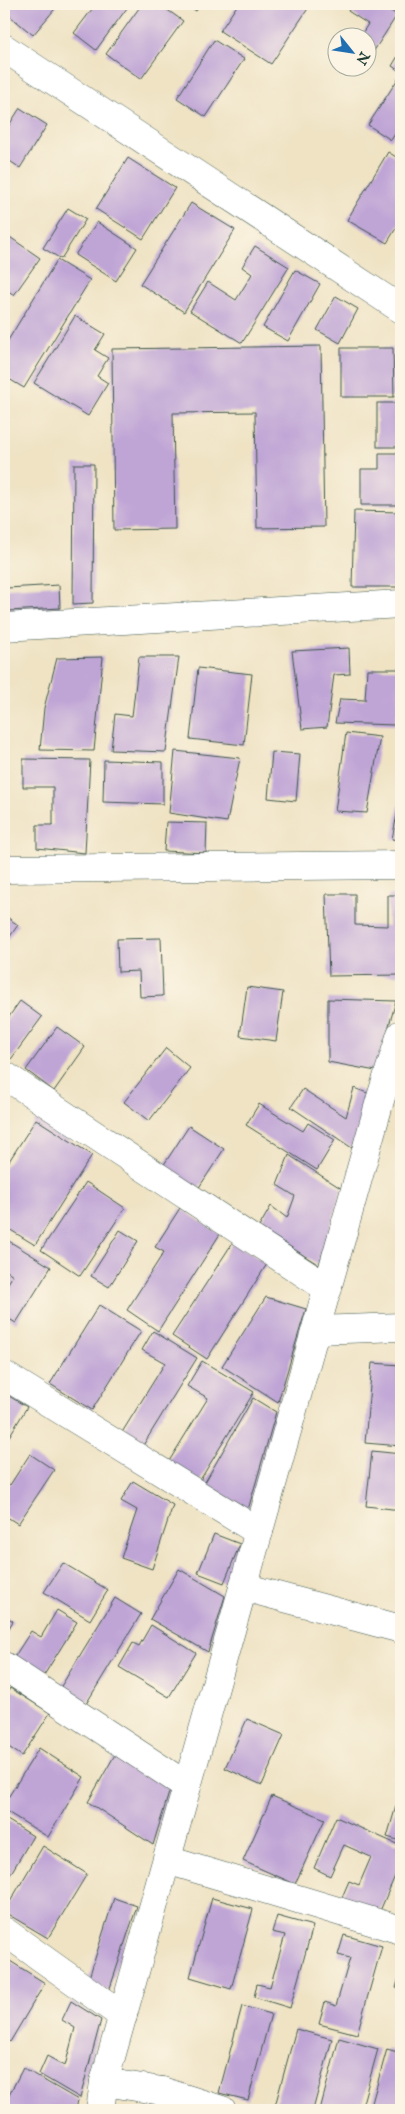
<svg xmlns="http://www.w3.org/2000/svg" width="405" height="2114" viewBox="0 0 405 2114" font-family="'IM FELL English',serif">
<rect width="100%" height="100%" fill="#fcf5e5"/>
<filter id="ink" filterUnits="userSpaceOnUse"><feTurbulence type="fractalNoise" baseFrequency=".02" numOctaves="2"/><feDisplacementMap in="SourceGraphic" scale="10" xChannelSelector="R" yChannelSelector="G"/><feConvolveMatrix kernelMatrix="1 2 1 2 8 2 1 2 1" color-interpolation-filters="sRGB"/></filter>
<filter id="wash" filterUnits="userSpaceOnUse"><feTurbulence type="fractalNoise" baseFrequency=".0096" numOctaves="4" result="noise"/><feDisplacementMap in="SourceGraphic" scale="20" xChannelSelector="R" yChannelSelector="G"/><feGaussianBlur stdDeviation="1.12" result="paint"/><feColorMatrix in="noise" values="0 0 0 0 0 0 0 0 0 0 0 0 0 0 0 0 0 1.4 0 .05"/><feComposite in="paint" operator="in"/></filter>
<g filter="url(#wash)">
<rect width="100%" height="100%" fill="#efe3c4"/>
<g id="blocks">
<g fill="#bfa5d6">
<path d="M5 4H59L33 35 4 11Z"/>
<path d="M96 4H130L96 50 74 33Z"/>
<path d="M142 4H159L183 21 141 79 106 54Z"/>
<path d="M186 4H201L196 11Z"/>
<path d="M238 4H311L271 64 220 31Z"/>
<path d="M352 4H380L397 15 368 60V38H359L368 24 348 11Z"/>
<path d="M214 40 244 59 206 117 177 98Z"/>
<path d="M401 51V72L392 66Z"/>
<path d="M401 74V125L391 140 368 125Z"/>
<path d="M20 108 47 125 20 168 4 157V133Z"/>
<path d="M388 152 401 160V220L387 243 347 220Z"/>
<path d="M128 158 175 188 143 239 96 209Z"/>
<path d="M191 203 235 230 184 312 140 284Z"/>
<path d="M68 208 86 219 61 259 43 248Z"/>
<path d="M97 222 137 248 116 281 75 255Z"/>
<path d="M4 233 40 258 14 295 4 288Z"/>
<path d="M255 246 289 267 242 343 190 311 208 282 236 300 252 274 242 267Z"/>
<path d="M57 260 90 280 24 388 4 376V347Z"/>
<path d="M295 270 320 284 288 341 263 327Z"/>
<path d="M336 296 358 309 340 343 317 330Z"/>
<path d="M75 316 105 334 95 350 108 358 97 376 108 383 88 416 34 383Z"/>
<path d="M321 346 324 527 257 528 255 412 173 413 175 529 114 530 112 349Z"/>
<path d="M341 348H393L394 397H341Z"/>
<rect x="377" y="403" width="24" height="44"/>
<path d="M379 453H401V505H361V469H379Z"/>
<path d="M74 464H94L93 603 73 604Z"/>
<path d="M354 511 401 512V587H352Z"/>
<path d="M59 585 60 608 8 611 7 588Z"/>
<path d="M349 648 350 674 334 675 327 727 302 729 292 651Z"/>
<path d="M103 657 94 751 40 750 44 708 57 658Z"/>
<path d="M139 657H179L166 752 111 750 115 714 132 716Z"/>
<path d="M198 668 252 674 244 745 190 739Z"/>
<path d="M367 669H401V692L395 725 335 723 340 699 365 700Z"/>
<path d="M346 733 380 737 367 813 335 811Z"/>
<path d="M175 751 240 758 227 822 169 813Z"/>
<path d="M272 752 300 754 296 801 268 798Z"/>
<path d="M23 759 90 760 85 853 37 848V825H53V787H23Z"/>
<path d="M104 760 163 762V804L103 802Z"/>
<path d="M400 799H401V841L392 839Z"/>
<path d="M166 822 207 823 206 853 164 851Z"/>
<path d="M326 894H355V925L388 926V895H401V975L329 976Z"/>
<path d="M4 915 18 925 4 945Z"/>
<path d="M161 938 163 996 140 997 139 971 118 972 117 939Z"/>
<path d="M247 987 283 992 276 1041 240 1036Z"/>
<path d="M328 999 396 1001 376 1071 328 1062Z"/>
<path d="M20 1001 42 1017 6 1066 4 1065V1019L6 1021Z"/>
<path d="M57 1027 85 1047 54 1091 26 1070Z"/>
<path d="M166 1048 190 1068 149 1121 124 1102Z"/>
<path d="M354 1088 370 1094 352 1148 291 1107 303 1089 346 1117Z"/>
<path d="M259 1104 303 1131 308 1123 335 1140 317 1170 246 1125Z"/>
<path d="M36 1119 92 1155 35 1245 4 1226V1169Z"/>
<path d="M189 1126 224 1149 198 1189 163 1166Z"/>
<path d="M289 1155 342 1189 319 1265 259 1227 271 1206 287 1218 295 1196 277 1185Z"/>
<path d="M86 1182 125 1208 80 1276 41 1250Z"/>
<path d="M180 1208 220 1234 158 1331 127 1310 164 1252 155 1247Z"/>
<path d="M120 1230 138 1241 109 1287 91 1276Z"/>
<path d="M4 1238 51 1267 16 1323 4 1316V1290L13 1275 4 1269Z"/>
<path d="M233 1242 267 1264 207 1359 172 1336Z"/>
<path d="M266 1297 306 1309 278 1402 222 1366Z"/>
<path d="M99 1305 141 1331 92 1410 50 1384Z"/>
<path d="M153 1331 197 1358 142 1447 121 1434 165 1363 142 1350Z"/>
<path d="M202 1361 254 1392 197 1485 166 1466 208 1398 187 1386Z"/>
<path d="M372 1363 401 1365V1446L365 1443Z"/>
<path d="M4 1393 27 1407 4 1445Z"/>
<path d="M253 1398 276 1412 248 1510 204 1484Z"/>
<path d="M372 1451 401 1454V1510L366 1506Z"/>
<path d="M30 1454 54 1470 18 1524 4 1515V1481L10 1485Z"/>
<path d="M133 1481 173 1505 152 1569 121 1558 137 1510 121 1501Z"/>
<path d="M214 1534 240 1544 224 1583 198 1573Z"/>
<path d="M63 1563 108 1590 90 1620 44 1592Z"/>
<path d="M179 1569 225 1596 208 1652 150 1619Z"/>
<path d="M115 1598 141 1614 86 1704 60 1688Z"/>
<path d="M57 1610 77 1622 41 1680 11 1662 31 1631 41 1637Z"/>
<path d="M4 1615 13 1621 4 1637Z"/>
<path d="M151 1625 196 1653 169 1697 119 1667 133 1643 139 1646Z"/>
<path d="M10 1688 50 1713 22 1756 4 1744V1698Z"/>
<path d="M247 1719 284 1735 262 1785 225 1768Z"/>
<path d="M39 1748 84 1777 48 1837 4 1810V1804Z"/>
<path d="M117 1751 171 1786 153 1845 88 1802Z"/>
<path d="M272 1796 325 1819 295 1884 243 1861Z"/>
<path d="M396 1806 401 1808V1841L387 1837Z"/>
<path d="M336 1817 401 1846V1862L377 1918 340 1902 349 1881 359 1885 371 1857 344 1845 330 1876 314 1868Z"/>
<path d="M4 1818 33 1836 4 1885Z"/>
<path d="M43 1846 87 1874 48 1938 4 1912Z"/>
<path d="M114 1898 137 1906 109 1991 87 1984Z"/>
<path d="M212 1898 253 1909 231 1989 190 1977Z"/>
<path d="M277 1916 313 1926 290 2008 254 1997 257 1984 270 1987 285 1935 272 1932Z"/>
<path d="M344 1935 382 1946 357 2034 319 2024 325 2002 336 2006 350 1958 338 1955Z"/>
<path d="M10 1961 45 1983 10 2042 4 2038V1971Z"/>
<path d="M401 1970V1990L396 1988Z"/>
<path d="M71 2001 101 2020 80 2098 39 2074 47 2056 65 2066 75 2028 62 2020Z"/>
<path d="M242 2006 271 2014 248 2100 219 2093Z"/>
<path d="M296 2029 332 2039 313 2110H290L275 2106Z"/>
<path d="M339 2038 378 2049 361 2110H320Z"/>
<path d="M387 2049 401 2053V2110H370Z"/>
<path d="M23 2068 78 2100 76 2110H4V2105Z"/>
</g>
</g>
</g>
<g filter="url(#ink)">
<use href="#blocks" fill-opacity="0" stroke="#3e564a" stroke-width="1"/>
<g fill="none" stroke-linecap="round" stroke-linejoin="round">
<defs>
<g id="minor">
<path d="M4 48 401 309"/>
<path d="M4 627 401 604"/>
<path d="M6 869 401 865"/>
<path d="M4 1075 328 1289"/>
<path d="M316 1330 401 1327"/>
<path d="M4 1375 259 1532"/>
<path d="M243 1587 401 1629"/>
<path d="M4 1666 187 1786"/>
<path d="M167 1860 401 1930"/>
<path d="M4 1931 123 2016"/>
<path d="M104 2082 162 2091 178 2110"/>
<path d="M162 2091 222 2110"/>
<path d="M100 2110 104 2082 381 1097 401 1034"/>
</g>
</defs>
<use href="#minor" stroke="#3e564a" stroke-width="29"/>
<use href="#minor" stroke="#fff" stroke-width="28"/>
</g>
</g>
<rect width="405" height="2114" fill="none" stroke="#fcf5e5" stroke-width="20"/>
<g transform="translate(352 52) rotate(120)"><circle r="24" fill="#fcf5e5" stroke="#a4ab9e"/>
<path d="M0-4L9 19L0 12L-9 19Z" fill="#1f6fb2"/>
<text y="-8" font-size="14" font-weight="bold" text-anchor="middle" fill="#1f3d34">N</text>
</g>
</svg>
